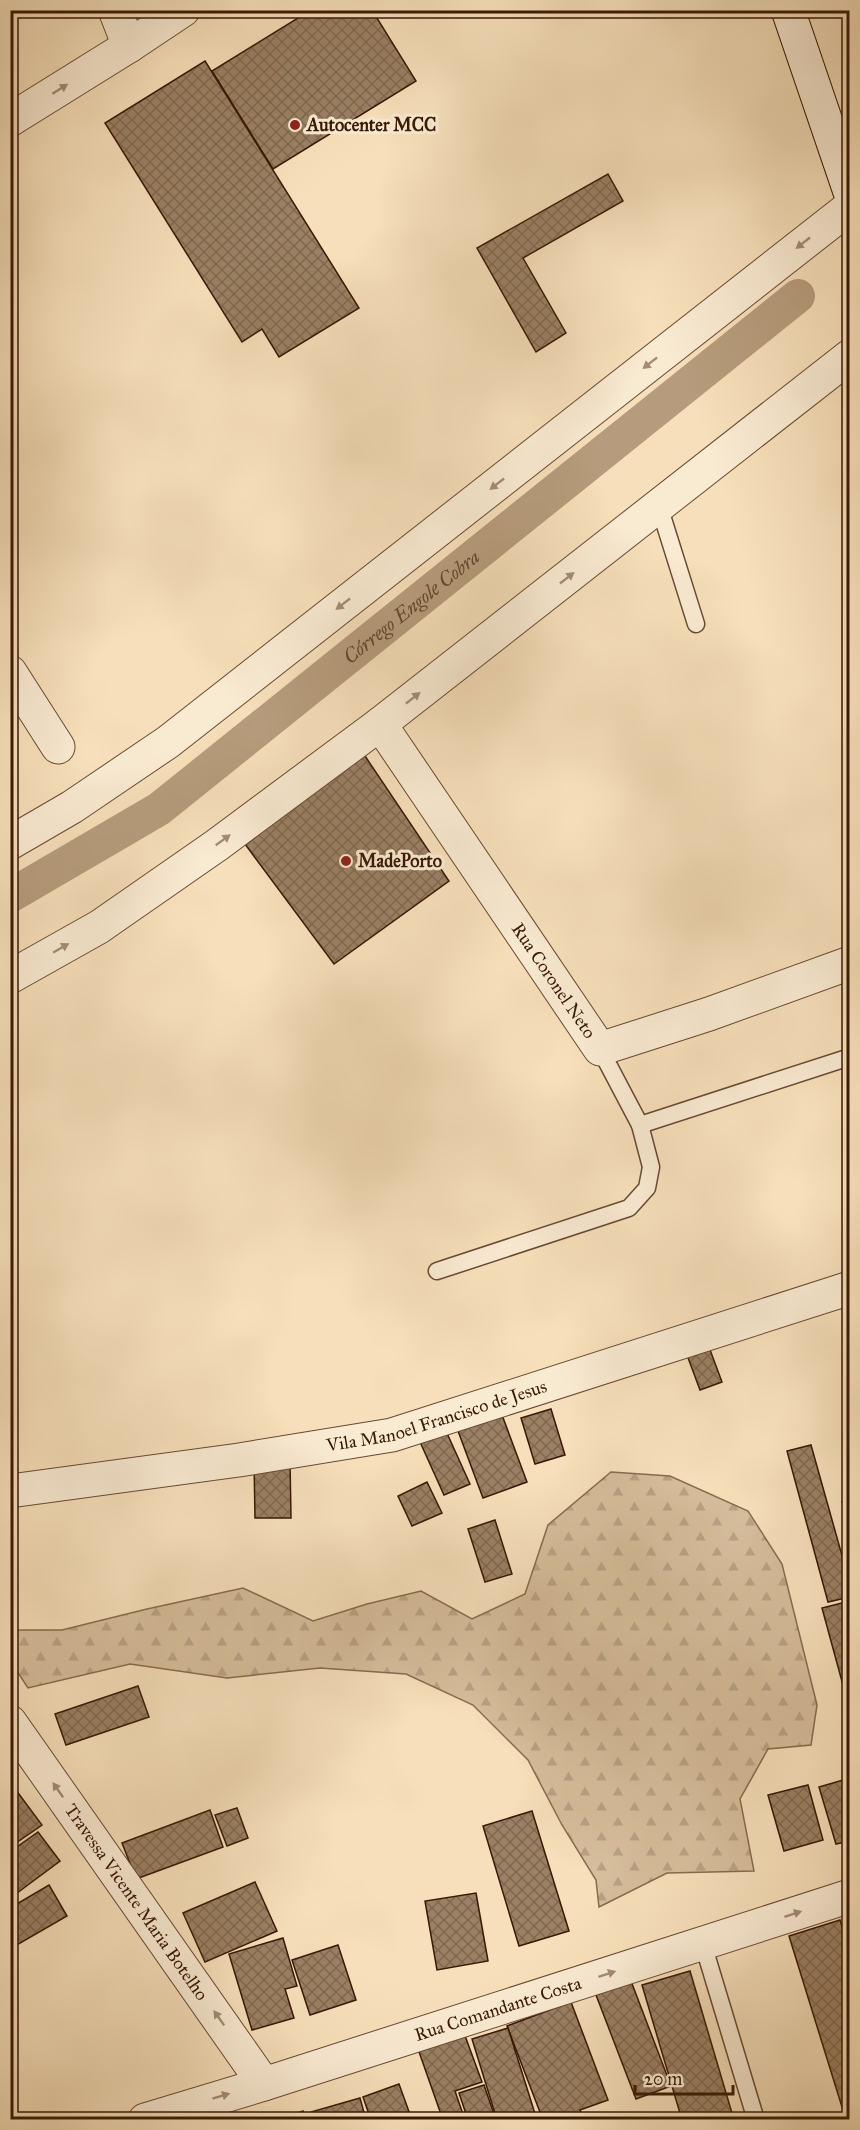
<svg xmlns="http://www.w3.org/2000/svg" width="860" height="2130" viewBox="0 0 860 2130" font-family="'IM FELL Great Primer',serif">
<defs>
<pattern id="forest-firs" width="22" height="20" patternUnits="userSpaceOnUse" patternTransform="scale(1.5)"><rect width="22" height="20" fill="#d6bd9b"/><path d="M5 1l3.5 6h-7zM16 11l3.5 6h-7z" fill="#b8a284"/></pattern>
<pattern id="building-cross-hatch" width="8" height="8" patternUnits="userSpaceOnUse" patternTransform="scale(1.5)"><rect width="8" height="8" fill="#9b8063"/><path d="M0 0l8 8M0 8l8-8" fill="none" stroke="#7f6850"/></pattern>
</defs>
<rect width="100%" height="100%" fill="#f6dfba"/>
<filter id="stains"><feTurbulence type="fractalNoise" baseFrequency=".00333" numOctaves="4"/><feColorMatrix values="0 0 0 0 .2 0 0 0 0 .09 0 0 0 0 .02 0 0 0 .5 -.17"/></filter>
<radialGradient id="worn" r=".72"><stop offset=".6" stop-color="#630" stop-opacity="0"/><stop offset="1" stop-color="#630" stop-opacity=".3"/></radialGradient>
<path fill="url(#forest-firs)" stroke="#886b50" stroke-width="1.5" d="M611 1472 670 1476 748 1511 782 1564 817 1705 811 1745 768 1749 740 1799 754 1871 667 1873 599 1907 596 1880 562 1825 528 1760 473 1705 406 1674 320 1668 227 1678 130 1664 28 1688 11 1662V1630H62L147 1609 243 1588 313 1621 367 1604 421 1591 472 1619 525 1594 548 1525Z"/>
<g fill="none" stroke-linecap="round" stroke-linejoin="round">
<path stroke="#b69c7c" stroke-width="34" id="s1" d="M10 896 159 809 798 296"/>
</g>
<g fill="url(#building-cross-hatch)" stroke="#391905" stroke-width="1.5">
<path d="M311 10H372L416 81 273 169 212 71Z"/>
<path d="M205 61 359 308 279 357 262 329 242 342 105 123Z"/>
<path d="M608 174 623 201 523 258 566 333 536 352 477 248Z"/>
<path d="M363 753 449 881 334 964 242 840Z"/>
<path d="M706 1339 722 1382 700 1390 684 1347Z"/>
<path d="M499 1407 527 1482 483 1498 455 1423Z"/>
<path d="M551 1409 565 1455 535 1464 521 1418Z"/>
<path d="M446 1431 470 1484 444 1495 420 1442Z"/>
<path d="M811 1445 850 1584V1597L828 1602 787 1451Z"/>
<path d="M290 1460 291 1518H255L254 1461Z"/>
<path d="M427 1482 442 1513 412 1526 398 1496Z"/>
<path d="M850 1500V1524L842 1502Z"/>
<path d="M495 1520 512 1574 485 1582 468 1529Z"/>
<path d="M850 1601V1711L822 1608Z"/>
<path d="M138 1686 149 1717 66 1745 55 1714Z"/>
<path d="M850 1778V1841L836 1844 819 1787Z"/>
<path d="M10 1782 42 1825 10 1847Z"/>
<path d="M808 1785 823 1840 784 1851 768 1795Z"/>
<path d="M237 1808 248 1838 227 1846 215 1815Z"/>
<path d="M210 1810 223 1847 136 1879 122 1843Z"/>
<path d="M532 1811 569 1931 519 1946 483 1826Z"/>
<path d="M38 1832 60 1861 13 1896 10 1892V1852Z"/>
<path d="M255 1882 277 1931 205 1962 183 1913Z"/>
<path d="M49 1885 67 1916 15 1946 10 1938V1908Z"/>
<path d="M476 1893 488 1961 437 1970 425 1901Z"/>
<path d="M840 1920 850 1952V2120H846L789 1936Z"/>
<path d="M850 1927V1944L845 1929Z"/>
<path d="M283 1938 297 1986 285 1989 294 2018 252 2030 229 1954Z"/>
<path d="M338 1945 356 2000 310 2015 292 1960Z"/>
<path d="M690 1971 734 2120H682L642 1985Z"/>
<path d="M631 1981 671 2086 636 2099 596 1995Z"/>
<path d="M571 2002 608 2100 580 2110 584 2120H543L507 2026Z"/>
<path d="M508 2028 537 2120H497L472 2039Z"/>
<path d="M464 2033 482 2082 455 2091 465 2120H443L418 2049Z"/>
<path d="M399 2084 412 2120H371L363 2097Z"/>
<path d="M484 2085 496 2120H468L459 2093Z"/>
<path d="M360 2098 366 2120H313L311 2112Z"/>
<path d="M303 2111 306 2120H280Z"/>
</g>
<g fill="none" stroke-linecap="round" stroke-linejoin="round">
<defs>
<g id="service">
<path d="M659 506 696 624"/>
<path d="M600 1049 640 1125 850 1057"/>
<path d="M437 1271 629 1208 647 1188 651 1167 640 1125"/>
<path d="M703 1944 756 2120"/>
</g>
<g id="minor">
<path d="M115 10 129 46"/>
<path d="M10 672 58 747"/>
<path id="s2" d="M380 724 600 1049 709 1014 850 963"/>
<path id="s3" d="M10 1491 239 1460 392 1435 850 1288"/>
<path id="s4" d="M10 1722 264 2084"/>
</g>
<g id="tertiary">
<path d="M10 120 129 46 183 10"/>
<path d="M10 843 72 807 168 742 850 207"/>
<path d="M10 977 99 927 217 845 380 724 850 356"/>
<path id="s5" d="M145 2120 264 2084 850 1896"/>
</g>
<path id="secondary" d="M788 10 850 192"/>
</defs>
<use href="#service" stroke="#684a32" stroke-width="19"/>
<use href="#minor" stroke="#684a32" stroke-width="35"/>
<use href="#tertiary" stroke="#684a32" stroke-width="35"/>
<use href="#secondary" stroke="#391905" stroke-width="35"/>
<use href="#service" stroke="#f9ead2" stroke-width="16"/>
<use href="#minor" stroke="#f9ead2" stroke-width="33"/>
<use href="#tertiary" stroke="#f9ead2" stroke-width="33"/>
<use href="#secondary" stroke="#f9ead2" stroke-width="33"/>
</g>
<defs><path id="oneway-solid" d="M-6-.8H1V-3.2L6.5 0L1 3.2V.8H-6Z" transform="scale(1.5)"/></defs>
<g fill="#a38c76">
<use href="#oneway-solid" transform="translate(60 89) rotate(-32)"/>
<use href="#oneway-solid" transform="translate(803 243) rotate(142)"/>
<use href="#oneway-solid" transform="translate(650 363) rotate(142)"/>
<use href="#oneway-solid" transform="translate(497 484) rotate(142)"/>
<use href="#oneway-solid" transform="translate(567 578) rotate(-38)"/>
<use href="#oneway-solid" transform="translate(343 604) rotate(142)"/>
<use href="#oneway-solid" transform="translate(413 698) rotate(-38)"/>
<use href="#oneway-solid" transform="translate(223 840) rotate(-36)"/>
<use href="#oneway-solid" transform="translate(61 948) rotate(-30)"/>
<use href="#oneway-solid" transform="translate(58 1790) rotate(-125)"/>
<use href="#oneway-solid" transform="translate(793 1914) rotate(-18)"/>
<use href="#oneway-solid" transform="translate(607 1974) rotate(-18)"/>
<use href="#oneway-solid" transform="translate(219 2018) rotate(-125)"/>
<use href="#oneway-solid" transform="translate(221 2096) rotate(-17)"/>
</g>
<g fill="#8f2418" stroke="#f9ead2" stroke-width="2">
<circle cx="295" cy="125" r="6"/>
<circle cx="346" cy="861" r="6"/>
</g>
<g text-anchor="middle" stroke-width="6" stroke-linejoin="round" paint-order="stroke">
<g font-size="18" font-weight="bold" fill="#391905" stroke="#f9ead2" text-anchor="start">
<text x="307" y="131">Autocenter MCC</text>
<text x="358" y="867">MadePorto</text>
</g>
<g font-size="18" fill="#391905" stroke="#f9ead2">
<text dy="6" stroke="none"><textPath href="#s2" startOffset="310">Rua Coronel Neto</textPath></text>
<text dy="6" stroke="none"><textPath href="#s3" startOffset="434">Vila Manoel Francisco de Jesus</textPath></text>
<text dy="6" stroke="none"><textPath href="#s4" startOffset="220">Travessa Vicente Maria Botelho</textPath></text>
<text dy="6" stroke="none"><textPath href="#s5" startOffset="370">Rua Comandante Costa</textPath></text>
</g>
<g font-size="20" font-style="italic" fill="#65472f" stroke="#f9ead2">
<text dy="7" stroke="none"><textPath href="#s1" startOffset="496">Córrego Engole Cobra</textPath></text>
</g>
</g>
<rect width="860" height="2130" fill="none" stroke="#f6dfba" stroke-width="36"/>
<rect x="12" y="12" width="836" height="2106" fill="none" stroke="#391905" stroke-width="3"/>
<rect x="18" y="18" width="824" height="2094" fill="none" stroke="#391905" stroke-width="1.5"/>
<path d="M635 2085v9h98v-9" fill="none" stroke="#391905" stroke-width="3"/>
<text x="644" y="2085" font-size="18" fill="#391905" stroke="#f9ead2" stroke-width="4.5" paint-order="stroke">20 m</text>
<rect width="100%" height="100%" filter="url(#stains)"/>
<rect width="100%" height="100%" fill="url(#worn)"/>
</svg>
